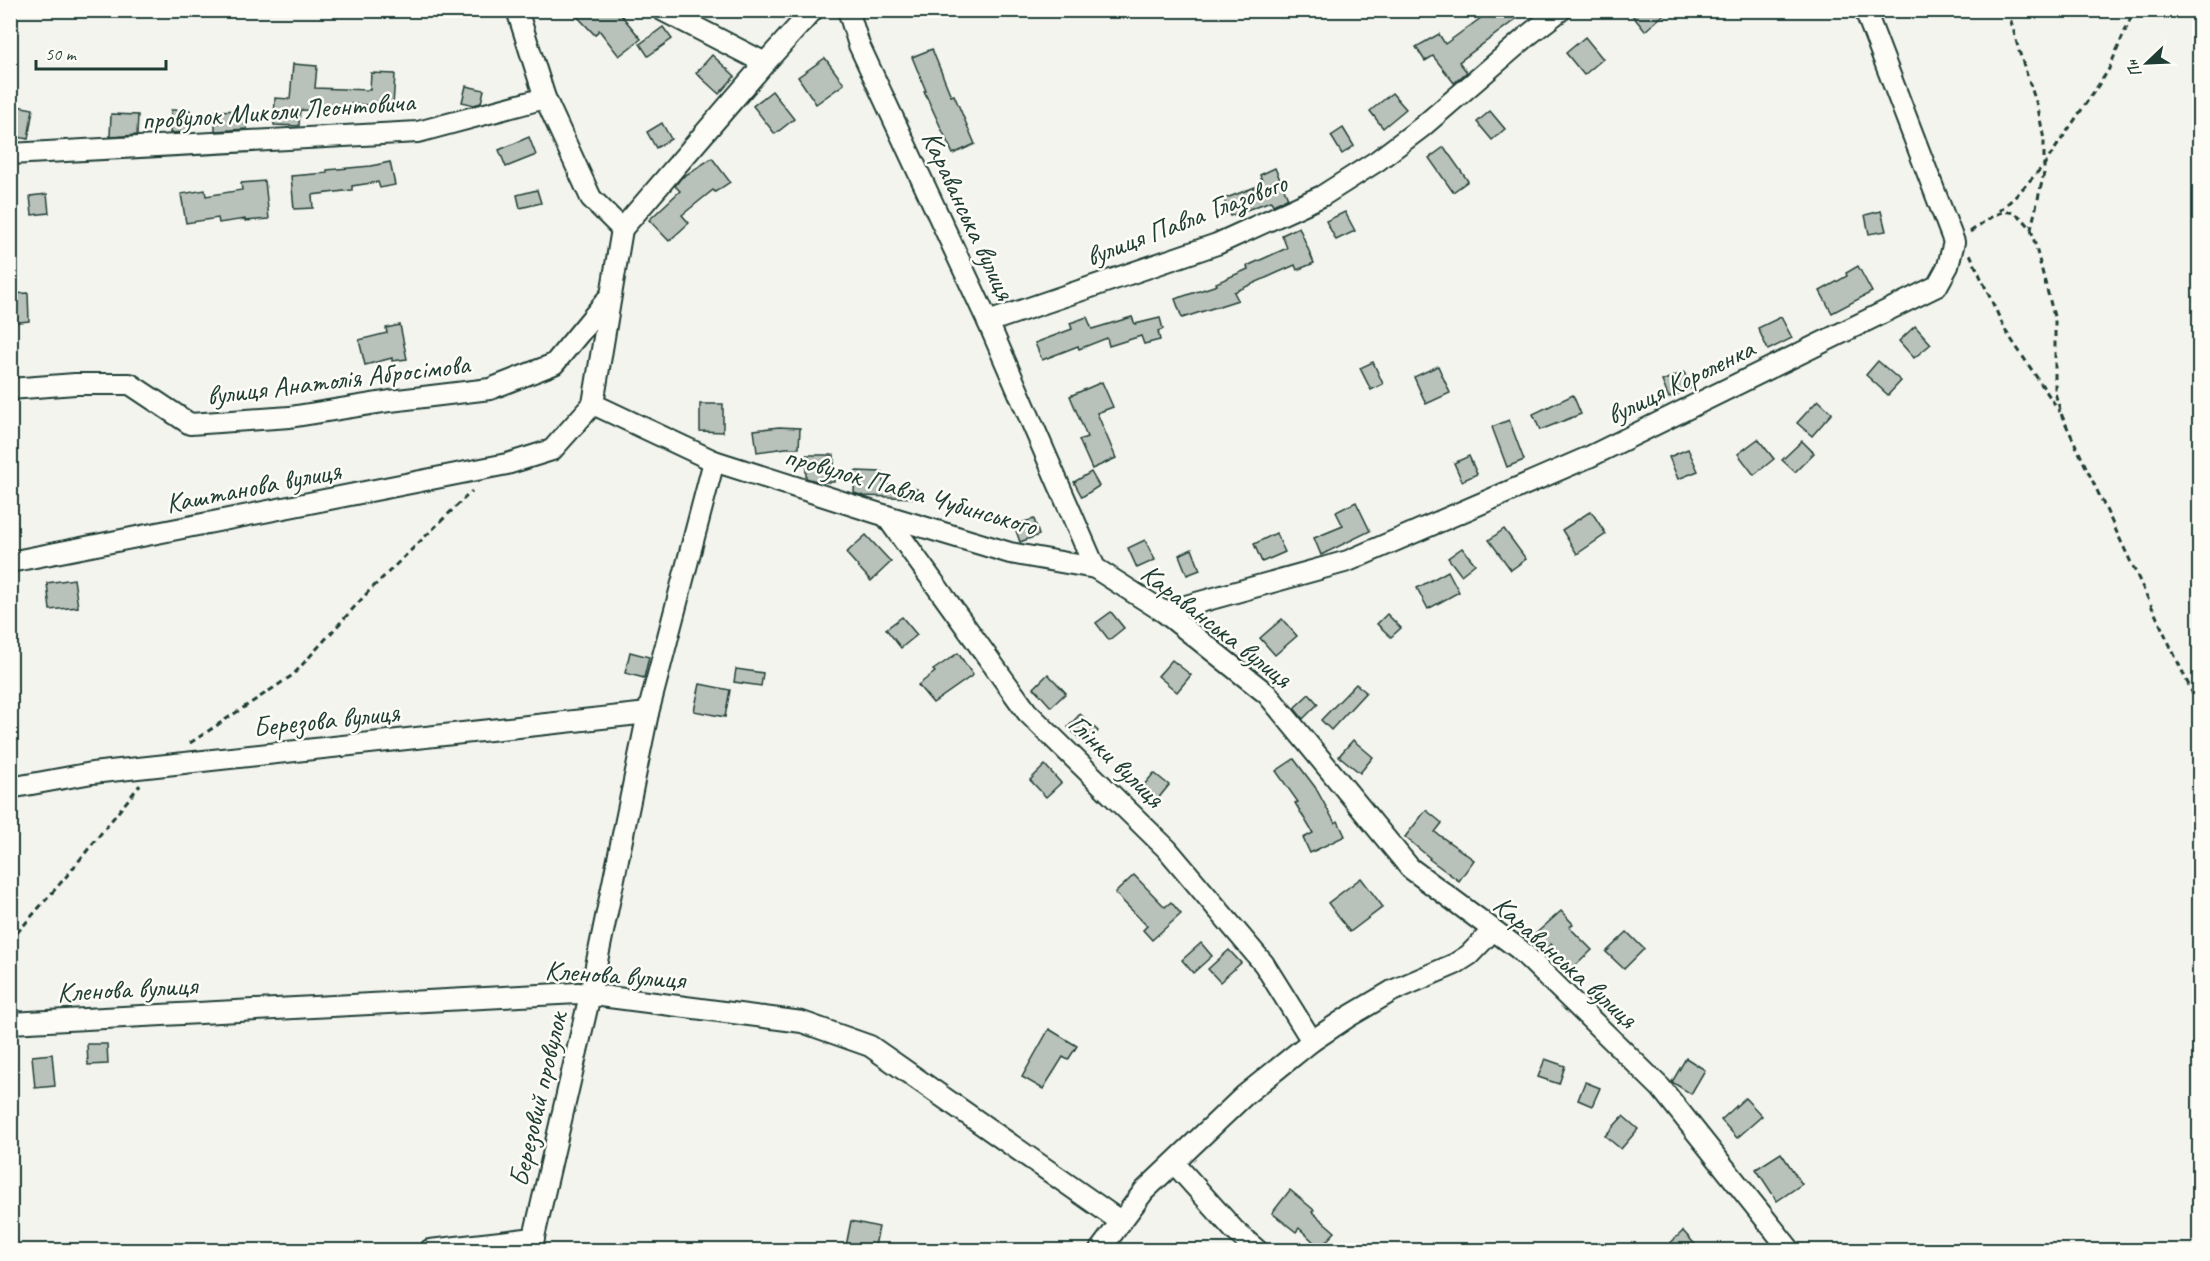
<svg xmlns="http://www.w3.org/2000/svg" width="2210" height="1261" viewBox="0 0 2210 1261" font-family="Caveat,sans-serif">
<rect width="100%" height="100%" fill="#f4f4ef"/>
<filter id="ink" filterUnits="userSpaceOnUse"><feTurbulence type="fractalNoise" baseFrequency=".0167" numOctaves="2"/><feDisplacementMap in="SourceGraphic" scale="12" xChannelSelector="R" yChannelSelector="G"/><feConvolveMatrix kernelMatrix="1 2 1 2 8 2 1 2 1" color-interpolation-filters="sRGB"/></filter>
<g filter="url(#ink)">
<g fill="#b9c1bb" stroke="#1f3d34" stroke-width="1.5">
<path d="M571 10H617L641 39 619 56 599 30 595 35Z"/>
<path d="M1492 10H1528L1459 62 1467 72 1454 83 1433 56 1425 61 1416 47 1439 34 1445 44Z"/>
<path d="M1628 10H1669L1645 31Z"/>
<path d="M663 27 672 39 648 56 640 44Z"/>
<path d="M1585 37 1603 59 1584 75 1566 53Z"/>
<path d="M932 49 951 96 954 95 975 144 953 154 924 91H926L912 57Z"/>
<path d="M712 55 735 76 719 94 696 73Z"/>
<path d="M825 58 844 84 816 104 798 77Z"/>
<path d="M293 64 317 66 315 88 370 90 371 73 395 74 393 106 349 104V112L300 110 299 126 274 125 275 98 290 99Z"/>
<path d="M466 86 484 90 481 103 474 105 462 102Z"/>
<path d="M772 91 794 119 775 134 753 106Z"/>
<path d="M1392 93 1406 109 1383 128 1370 111Z"/>
<path d="M17 106 33 109 28 139 12 136Z"/>
<path d="M171 110H190L189 132 170 133Z"/>
<path d="M247 110V129L215 131V111Z"/>
<path d="M1490 111 1505 129 1492 140 1477 122Z"/>
<path d="M111 114 138 115 137 135 110 137Z"/>
<path d="M662 123 671 139 656 148 647 132Z"/>
<path d="M1343 128 1354 146 1342 154 1331 136Z"/>
<path d="M529 137 536 155 506 167 499 150Z"/>
<path d="M1444 147 1468 181 1453 192 1429 158Z"/>
<path d="M712 158 730 182 715 192 713 190 682 215 689 223 669 241 649 220 680 191 675 186 681 178Z"/>
<path d="M390 162 395 185 380 188 378 182 352 186V190L312 195 313 208 294 209 291 176 327 173V170L371 166Z"/>
<path d="M1275 168 1288 198 1273 205 1271 201 1230 216 1224 199 1263 184 1260 175Z"/>
<path d="M265 181 269 219 245 221V219L219 223 218 218 186 223 181 194 205 190 206 196 242 190 241 183Z"/>
<path d="M537 190 541 203 520 208 517 195Z"/>
<path d="M47 194 49 213 32 215 30 196Z"/>
<path d="M1881 211 1886 231 1869 234 1865 215Z"/>
<path d="M1345 212 1355 231 1336 240 1326 221Z"/>
<path d="M1299 227 1314 263 1297 270 1295 265 1234 292 1238 300 1182 318 1175 299 1217 285 1216 283 1248 269 1247 266 1287 248 1282 235Z"/>
<path d="M1858 266 1872 292 1832 313 1820 291 1847 276 1846 273Z"/>
<path d="M28 293 29 321 10 323V294Z"/>
<path d="M1087 317 1092 329 1132 317 1135 324 1160 318 1163 329 1158 331 1160 340 1144 344 1141 336 1109 346 1107 338 1079 349 1078 346 1042 360 1035 343 1072 329 1070 323Z"/>
<path d="M1781 317 1792 338 1768 350 1758 328Z"/>
<path d="M400 325 407 359 392 361V358L365 365 359 340 387 333 386 328Z"/>
<path d="M1915 326 1931 344 1914 358 1899 341Z"/>
<path d="M1878 361 1901 381 1888 395 1866 375Z"/>
<path d="M1373 362 1383 384 1371 390 1360 368Z"/>
<path d="M1438 366 1450 393 1426 404 1414 377Z"/>
<path d="M1684 372 1691 388 1669 398 1662 381Z"/>
<path d="M1102 382 1113 407 1097 413 1116 458 1092 469 1079 440 1087 437 1070 396Z"/>
<path d="M1573 395 1581 414 1540 430 1533 414Z"/>
<path d="M1818 400 1832 413 1812 436 1797 423Z"/>
<path d="M700 404H723V432L700 431Z"/>
<path d="M1509 420 1524 460 1507 467 1492 427Z"/>
<path d="M779 427 800 428 799 448H786L757 452 754 430Z"/>
<path d="M1758 439 1774 459 1754 475 1738 454Z"/>
<path d="M1802 441 1814 453 1795 472 1782 460Z"/>
<path d="M1688 449 1698 471 1678 479 1669 457Z"/>
<path d="M806 455H834V482H820L806 478Z"/>
<path d="M1469 456 1477 474 1462 481 1454 463Z"/>
<path d="M855 471 883 472V484L917 489 916 498 864 496 854 493Z"/>
<path d="M1091 472 1099 486 1082 497 1074 482Z"/>
<path d="M1356 502 1370 531 1321 555 1314 538 1343 526 1336 512Z"/>
<path d="M1591 511 1606 534 1577 554 1562 530Z"/>
<path d="M1034 519 1039 535 1020 542 1014 525Z"/>
<path d="M1504 529 1526 559 1511 570 1489 540Z"/>
<path d="M1276 533 1285 552 1262 562 1254 544Z"/>
<path d="M866 535 891 562 871 581 846 553Z"/>
<path d="M1145 540 1155 560 1137 568 1128 548Z"/>
<path d="M1462 548 1475 564 1461 575 1448 558Z"/>
<path d="M1192 549 1200 570 1187 575 1179 555Z"/>
<path d="M1448 571 1459 592 1428 609 1417 588Z"/>
<path d="M74 579 78 607 50 610 47 583Z"/>
<path d="M1111 612 1124 628 1109 640 1096 623Z"/>
<path d="M1387 614 1401 628 1391 637 1377 624Z"/>
<path d="M902 617 917 635 901 648 886 629Z"/>
<path d="M1282 619 1297 636 1275 655 1260 638Z"/>
<path d="M630 652 649 657 644 678 625 673Z"/>
<path d="M958 653 973 675 933 703 918 685 935 672 933 670Z"/>
<path d="M1172 660 1191 675 1177 692 1158 676Z"/>
<path d="M736 669 763 673 761 686 734 682Z"/>
<path d="M1048 674 1066 693 1051 707 1034 688Z"/>
<path d="M700 684 730 690 725 717 694 711Z"/>
<path d="M1356 684 1366 692 1331 730 1321 720Z"/>
<path d="M1309 694 1318 704 1303 719 1294 708Z"/>
<path d="M1080 714 1098 731 1086 745 1068 727Z"/>
<path d="M1353 740 1373 757 1360 773 1339 756Z"/>
<path d="M1294 759 1315 787 1335 823 1338 821 1345 836 1310 853 1303 838 1313 833 1295 803 1298 802 1276 771Z"/>
<path d="M1045 765 1061 783 1046 797 1030 780Z"/>
<path d="M1154 773 1169 785 1153 805 1138 792Z"/>
<path d="M1426 810 1442 823 1435 832 1474 860 1459 881 1429 859 1430 858 1405 837Z"/>
<path d="M1134 875 1165 907 1171 902 1181 914 1152 940 1143 930 1147 926 1115 893Z"/>
<path d="M1361 878 1383 907 1350 932 1328 903Z"/>
<path d="M1561 911 1573 924 1569 927 1592 950 1573 968 1551 944 1544 950 1532 937Z"/>
<path d="M1627 932 1644 949 1624 969 1606 952Z"/>
<path d="M1201 943 1212 956 1193 973 1182 960Z"/>
<path d="M1229 950 1241 963 1220 982 1208 969Z"/>
<path d="M1049 1029 1077 1046 1068 1060 1063 1057 1043 1089 1022 1077Z"/>
<path d="M87 1044H107L108 1064 88 1065Z"/>
<path d="M52 1054 55 1086 35 1088 32 1056Z"/>
<path d="M1686 1058 1705 1070 1691 1094 1672 1082Z"/>
<path d="M1545 1059 1565 1066 1559 1084 1538 1077Z"/>
<path d="M1585 1082 1600 1088 1592 1106 1578 1100Z"/>
<path d="M1745 1098 1762 1116 1737 1138 1721 1120Z"/>
<path d="M1623 1116 1638 1129 1621 1149 1605 1136Z"/>
<path d="M1781 1153 1802 1184 1777 1201 1756 1169Z"/>
<path d="M1290 1190 1314 1210 1312 1212 1335 1232 1320 1248 1299 1228 1296 1232 1272 1213Z"/>
<path d="M851 1221 879 1227 874 1251 846 1246Z"/>
<path d="M1683 1231 1701 1251H1662Z"/>
</g>
<g fill="none" stroke-linecap="round" stroke-linejoin="round">
<defs>
<g id="minor">
<path d="M517 10 545 98 591 198 622 229"/>
<path d="M662 10 765 63"/>
<path d="M848 10 859 45 988 322 1095 568 1164 612 1267 694 1410 868 1519 949 1661 1088 1790 1250"/>
<path d="M10 154 418 132 545 98"/>
<path d="M622 229 765 63 813 10"/>
<path d="M988 322 1217 244 1322 196 1377 161 1422 127 1531 33 1561 10"/>
<path d="M10 389 75 384H130L190 424 290 417 390 401 490 389 554 364 610 296"/>
<path d="M593 404 714 461 877 513 1010 553 1095 568"/>
<path d="M886 516 1027 712 1167 849 1264 964 1312 1041"/>
<path d="M10 562 507 464 552 450 593 404 622 229"/>
<path d="M1164 612 1348 561 1591 456 1937 286 1948 266 1954 242 1865 10"/>
<path d="M10 788 92 773 648 713"/>
<path d="M10 1023 578 993 802 1022 870 1046 1120 1221"/>
<path d="M1175 1164 1235 1231 1257 1250"/>
<path d="M430 1250 534 1238"/>
<path d="M531 1250 590 995 648 713 714 461"/>
<path d="M1100 1250 1144 1191 1245 1095 1312 1041 1348 1017 1392 991 1455 964 1469 955 1493 930"/>
</g>
</defs>
<use href="#minor" stroke="#1f3d34" stroke-width="24"/>
<g stroke="#1f3d34" stroke-width="3" stroke-dasharray="6 4.5" stroke-linecap="butt">
<path d="M2008 10 2019 51 2038 108 2044 140V173L2031 229"/>
<path d="M1999 211 2014 198 2044 165 2108 71 2134 10"/>
<path d="M1970 232C1994 215 2009 198 2031 229L2055 320V393L2062 416 2200 709"/>
<path d="M1970 254 2005 330 2060 412"/>
<path d="M190 743 293 675 369 591 472 491"/>
<path d="M10 941 65 878 140 785"/>
</g>
<use href="#minor" stroke="#fdfcf7" stroke-width="20"/>
</g>
</g>
<g text-anchor="middle" stroke-width="5" stroke-linejoin="round" paint-order="stroke">
<g font-size="28" fill="#1f3d34" stroke="#fdfcf7">
<text transform="translate(278 110) rotate(-4)" y="10">провулок Миколи Леонтовича</text>
<text transform="translate(969 215) rotate(65)" y="10">Караванська вулиця</text>
<text transform="translate(1186 219) rotate(-21)" y="10">вулиця Павла Глазового</text>
<text transform="translate(338 379) rotate(-7)" y="10">вулиця Анатолія Абросімова</text>
<text transform="translate(1680 381) rotate(-26)" y="10">вулиця Короленка</text>
<text transform="translate(253 486) rotate(-11)" y="10">Каштанова вулиця</text>
<text transform="translate(911 490) rotate(16)" y="10">провулок Павла Чубинського</text>
<text transform="translate(1217 625) rotate(38)" y="10">Караванська вулиця</text>
<text transform="translate(326 719) rotate(-6)" y="10">Березова вулиця</text>
<text transform="translate(1117 760) rotate(44)" y="10">Глінки вулиця</text>
<text transform="translate(1566 961) rotate(42)" y="10">Караванська вулиця</text>
<text transform="translate(615 974) rotate(4)" y="10">Кленова вулиця</text>
<text transform="translate(127 988) rotate(-3)" y="10">Кленова вулиця</text>
<text transform="translate(537 1099) rotate(-77)" y="10">Березовий провулок</text>
</g>
</g>
<rect width="2210" height="1261" fill="none" stroke="#fdfcf7" stroke-width="36"/>
<rect x="18" y="18" width="2174" height="1225" fill="none" stroke="#1f3d34" stroke-width="2" filter="url(#ink)"/>
<g transform="translate(2147 63) rotate(247)" stroke="#fdfcf7" stroke-width="4.5" paint-order="stroke">
<path d="M0-4.5L10 22L0 15L-10 22Z" fill="#1f3d34"/>
<text y="-9" font-size="16" font-weight="bold" text-anchor="middle" fill="#1f3d34">Пн</text>
</g>
<path d="M36 60v9h130v-9" fill="none" stroke="#1f3d34" stroke-width="3"/>
<text x="45" y="60" font-size="18" fill="#1f3d34" stroke="#fdfcf7" stroke-width="4.5" paint-order="stroke">50 m</text>
</svg>
